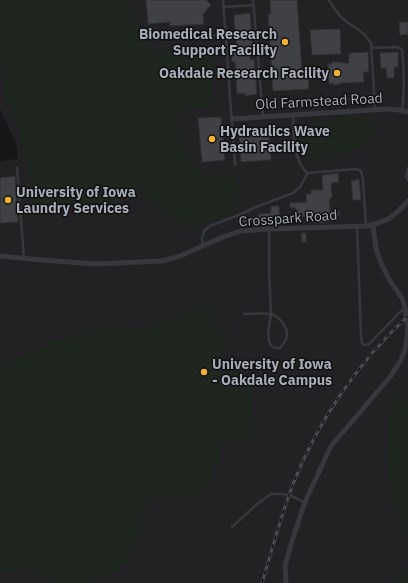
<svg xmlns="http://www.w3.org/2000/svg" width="408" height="583" viewBox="0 0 408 583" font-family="'IBM Plex Sans',sans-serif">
<rect width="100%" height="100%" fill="#161618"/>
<path fill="#222225" d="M0 0H408V583H0V161L18 159 16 143 0 109Z"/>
<g fill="#1e261f">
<path d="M0 0H128L139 34 152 51H189L213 55 212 84 214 105 190 107 177 115 179 139 191 162 208 177 232 175 238 187 236 211 213 218 192 228 166 215 148 198 141 188 119 200 99 208H71L51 202 39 210 32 208 31 179 20 130 7 101 0 53Z"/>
<path d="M344 119 376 120 375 137 357 150 316 160 304 157 299 135 313 123Z"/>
<path d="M205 305 216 308 215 316 209 323 212 329H227L220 368H238L250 385 254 440 221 441 213 478 197 496 147 497 139 533 125 563 107 578 79 583H63L48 580 32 566 0 571V364L10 363 49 343 108 328 124 327 138 331 171 319 189 308Z"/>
<path d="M394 393 408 405V583H392L408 569 406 532 393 503 388 465 389 424Z"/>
</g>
<g fill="#404145" stroke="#303034">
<path d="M146 0H207V1L211 5 203 14 204 24 170 26V22L148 24Z"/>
<path d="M270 0H297L302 71H304V74H308L309 89 273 91 268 14H271Z"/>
<path d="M250 13 253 51 249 52 250 60 254 59 257 94 245 96V93L237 94 235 62H232L231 45H236L234 15Z"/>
<path d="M399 22H408V34L400 35Z"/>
<path d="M340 29 341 54 312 55 310 30Z"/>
<path d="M368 52 369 72H363L364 82 341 83V84L333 85V83L329 84 328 64H332V62H340V63H349V53Z"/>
<path d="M398 52V67H394V78H387L386 68H381L380 53Z"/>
<path d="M221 117 225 160 202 162 198 118Z"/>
<path d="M269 134 271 160 241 162 239 136Z"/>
<path d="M338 173 339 182 331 183 332 197 329 199 330 211H339V216L331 217V222L313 223 312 216 296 217V208H290V203L307 202 306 194H311V190H323L322 175Z"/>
<path d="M15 176 18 222 0 223V178Z"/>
<path d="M359 179 361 200H353L351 181Z"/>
<path d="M271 206H279L280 223 264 224V222L243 223V218L259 216V214L271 213Z"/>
<path d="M301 233H306V242H302Z"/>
</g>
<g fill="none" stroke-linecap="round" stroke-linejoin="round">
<g stroke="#37383d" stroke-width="2.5">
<path d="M223 0 235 165"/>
<path d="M253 0 263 116"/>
<path d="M329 0 334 8 340 16 348 23 356 28 364 34 371 43 375 109"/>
<path d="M224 7 254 5"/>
<path d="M188 38 226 35"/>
<path d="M371 48 396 47 402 49C404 69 405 90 402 110"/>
<path d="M293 115C293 133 293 160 307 173L356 169 361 171 363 179 366 226"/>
<path d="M17 168 24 258"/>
<path d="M408 168 406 177 408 180"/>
<path d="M357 227 361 335 362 343 364 345 369 344 404 308"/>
<path d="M203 246 202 239 204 231 210 226 241 214 256 207 293 193 300 187 304 180 307 173"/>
<path d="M244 314C253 314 262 313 270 314 278 315 287 326 287 334 287 340 284 344 280 348H275L271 346 269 340 268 333 271 314 269 270V229"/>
<path d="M232 527 256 505 271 494H282L289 495 304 502"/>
</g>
<g stroke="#37383d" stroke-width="5">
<path d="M232 119 387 109 399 110 408 112"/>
<path d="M0 256 42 260 96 264 162 261 180 256 223 237 241 231 269 229 366 226C387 222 394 217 408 201"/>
<path d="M286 583 285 565 294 535 305 502 331 446 390 377 401 360 405 350 407 338 408 328 405 308 402 298 390 281 381 263 376 249 373 225"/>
</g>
<defs>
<path id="rail" d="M262 583C272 550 281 516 293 484 318 421 358 362 408 316"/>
</defs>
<use href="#rail" stroke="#4a4c52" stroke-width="3"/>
<use href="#rail" stroke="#111113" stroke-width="1.5" stroke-dasharray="4.5" stroke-linecap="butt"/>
</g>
<g fill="#f2b134" stroke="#111113" stroke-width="1.5">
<circle cx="285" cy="42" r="4"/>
<circle cx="337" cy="73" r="4"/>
<circle cx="212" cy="139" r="4"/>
<circle cx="8" cy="200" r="4"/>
<circle cx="204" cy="372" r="4"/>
</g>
<g text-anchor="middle" stroke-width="3" stroke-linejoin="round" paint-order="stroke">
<g font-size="14" font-weight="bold" fill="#a8adb8" stroke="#111113" text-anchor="start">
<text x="277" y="39" text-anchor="end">Biomedical Research<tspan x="277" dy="16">Support Facility</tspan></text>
<text x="329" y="78" text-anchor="end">Oakdale Research Facility</text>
<text x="220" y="136">Hydraulics Wave<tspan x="220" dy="16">Basin Facility</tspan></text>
<text x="16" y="197">University of Iowa<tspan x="16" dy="16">Laundry Services</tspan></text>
<text x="212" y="369">University of Iowa<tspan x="212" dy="16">- Oakdale Campus</tspan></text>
</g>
<g font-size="14" fill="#a8adb8" stroke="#111113">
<text transform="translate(319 101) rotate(-3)" y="5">Old Farmstead Road</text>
<text transform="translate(288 218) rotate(-4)" y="5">Crosspark Road</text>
</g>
</g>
</svg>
